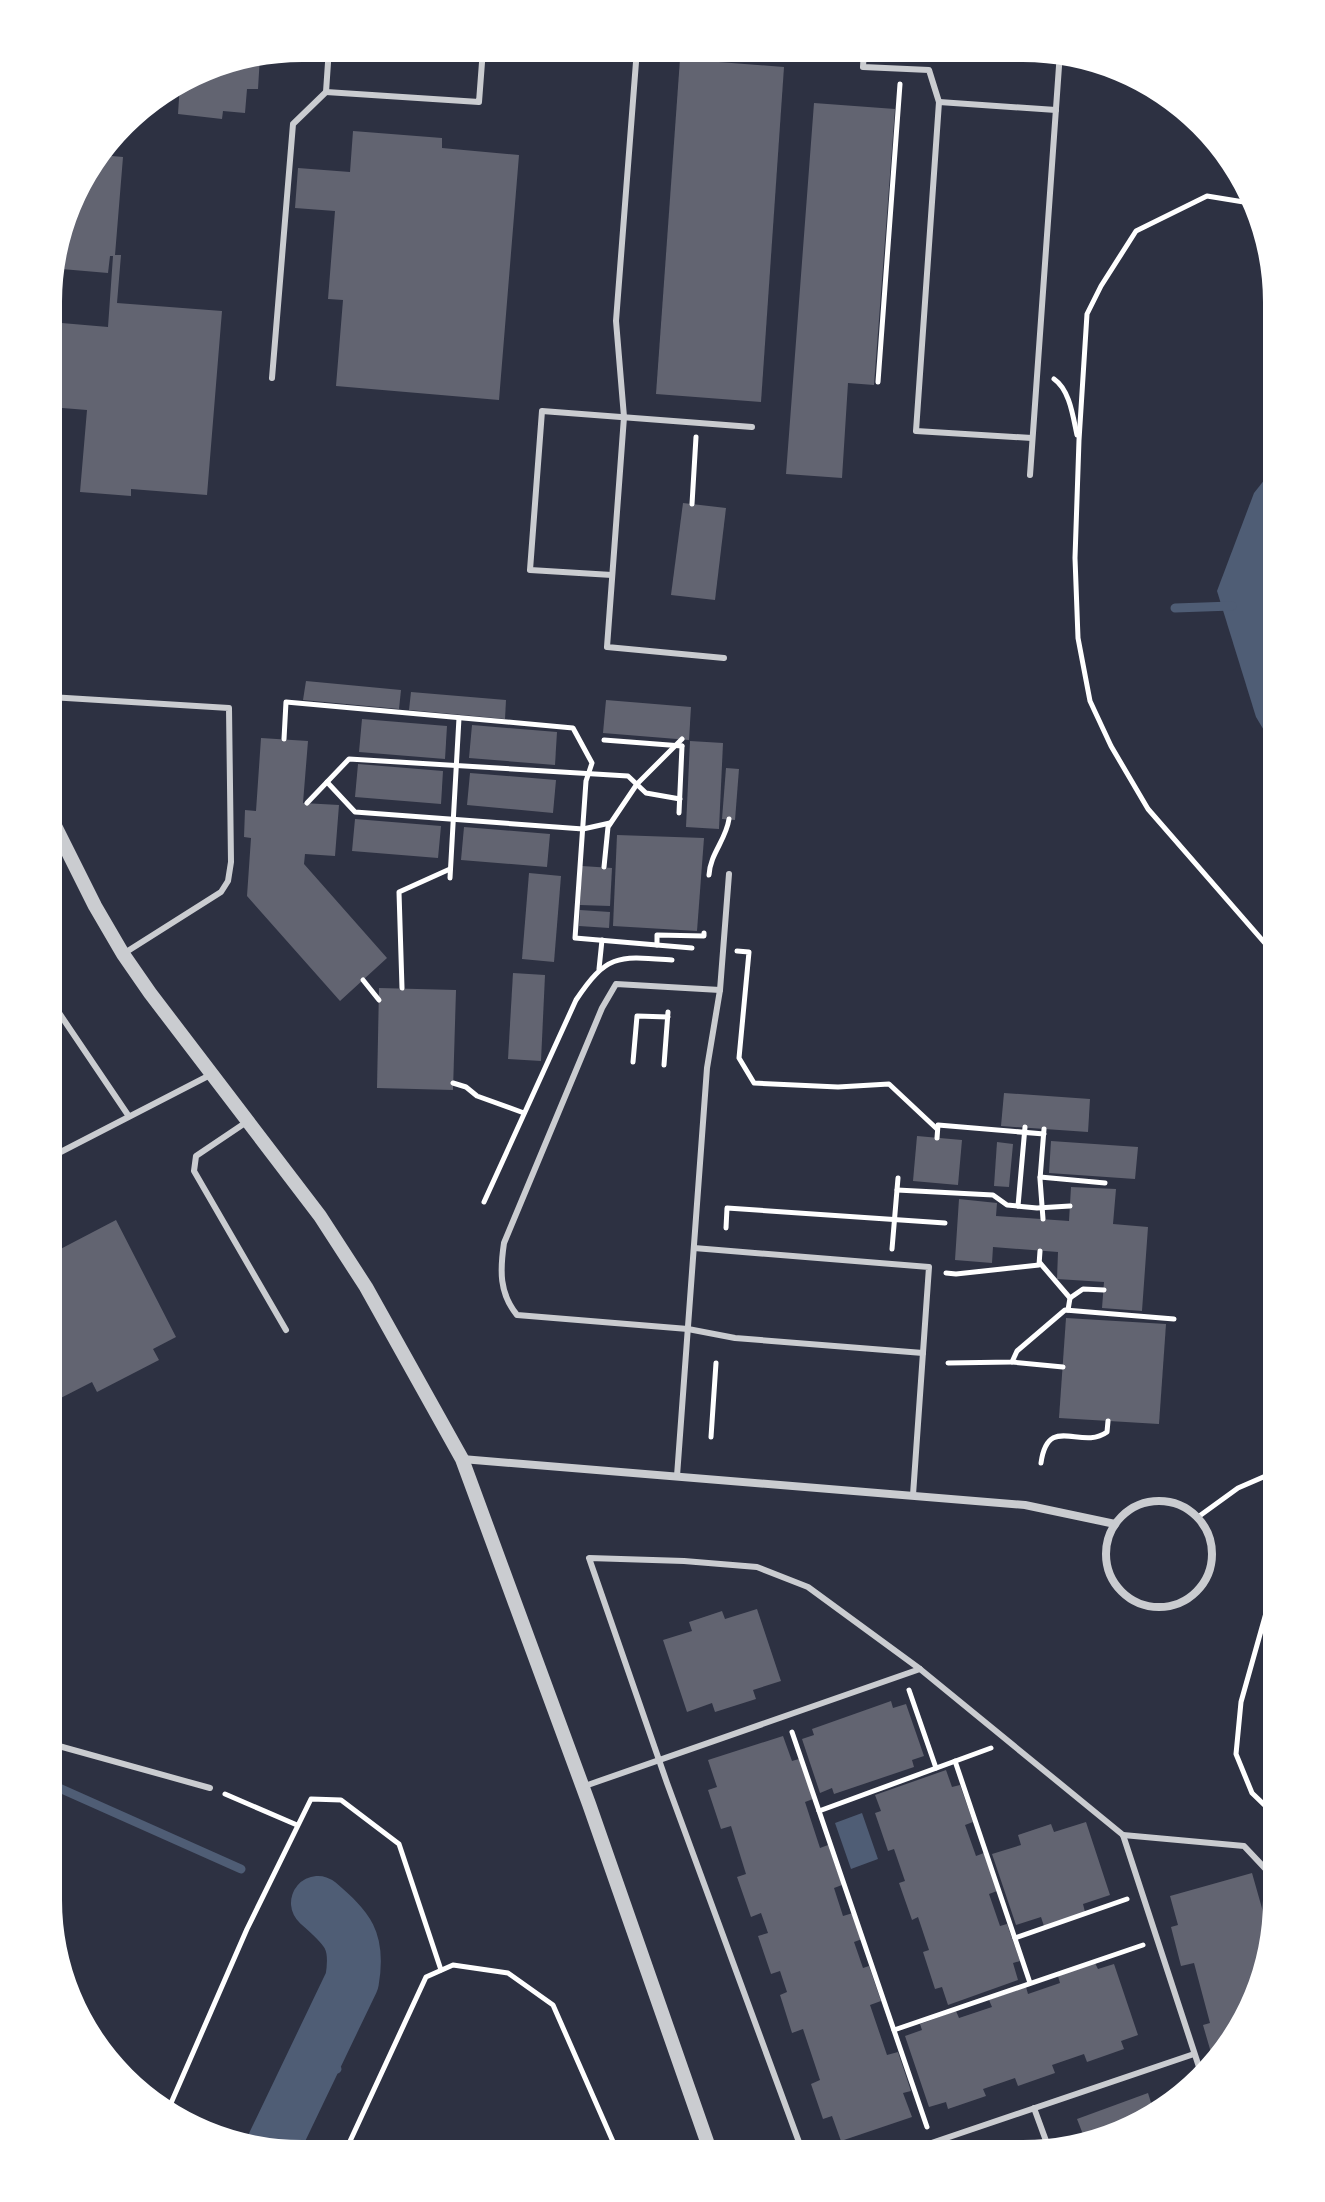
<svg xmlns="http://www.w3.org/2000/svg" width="1325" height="2202" viewBox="0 0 1325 2202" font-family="'Exo 2',sans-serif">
<rect width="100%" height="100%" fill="#2d3142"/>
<g fill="#4f5d75">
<path d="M1277 464V752L1256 717 1217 591 1254 493Z"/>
<path d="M862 1813 878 1859 851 1869 835 1823Z"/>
</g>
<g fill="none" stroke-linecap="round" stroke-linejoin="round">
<g stroke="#4f5d75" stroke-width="9">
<path d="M1175 608 1232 606"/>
<path d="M48 1783 241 1869"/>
<path d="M315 2059 337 2069"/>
</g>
<path stroke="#4f5d75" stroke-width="54" d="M270 2152 352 1981C359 1940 348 1929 318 1903"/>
</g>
<g fill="#626471">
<path d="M260 56 258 89H247L245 113 223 111 222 119 178 114 180 83 205 67Z"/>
<path d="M680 59 784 67 761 402 656 394Z"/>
<path d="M814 103 895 109 874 385 848 383 842 478 786 474Z"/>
<path d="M353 131 442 138V148L519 155 499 400 336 386 343 300 328 299 335 211 295 208 298 168 350 172Z"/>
<path d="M101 155 123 157 115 255H121L117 303 222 311 207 495 131 489V496L80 492 87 410 50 407V322L108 327 113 256H110L108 273 50 268 74 189Z"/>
<path d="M683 503 726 508 715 600 671 595Z"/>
<path d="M306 681 401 690 399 709 303 700Z"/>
<path d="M411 692 506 700 505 719 409 710Z"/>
<path d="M606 700 691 707 689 740 603 733Z"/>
<path d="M362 719 447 726 445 759 359 752Z"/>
<path d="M472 725 557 732 555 765 469 758Z"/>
<path d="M261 738 308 741 303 803 339 805 335 856 305 854 304 864 387 958 340 1001 247 896 251 838 244 837 245 810 256 811Z"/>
<path d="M690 741 723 743 719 829 686 827Z"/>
<path d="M358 764 443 771 441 804 355 797Z"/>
<path d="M726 768 739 769 735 820 722 819Z"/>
<path d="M470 773 556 780 553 813 467 805Z"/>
<path d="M355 819 441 826 438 858 352 851Z"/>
<path d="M464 827 550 834 547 867 461 860Z"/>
<path d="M617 835 704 838 697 931 613 926Z"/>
<path d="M582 866 612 868 610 906 580 905Z"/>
<path d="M529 873 561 876 554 962 522 959Z"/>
<path d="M580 910 610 912 609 928 579 926Z"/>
<path d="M513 973 545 975 541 1061 508 1059Z"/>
<path d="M379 988 456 990 453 1090 377 1088Z"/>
<path d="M1004 1093 1090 1099 1088 1132 1001 1126Z"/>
<path d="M917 1136 962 1140 958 1185 913 1181Z"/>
<path d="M1051 1141 1138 1147 1135 1179 1049 1173Z"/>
<path d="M997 1142 1013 1144 1009 1187 994 1186Z"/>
<path d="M1071 1187 1116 1189 1113 1224 1148 1227 1142 1311 1102 1308 1104 1282 1057 1279 1058 1252 993 1247 992 1263 955 1260 959 1199 997 1203 996 1216 1069 1221Z"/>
<path d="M116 1220 176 1337 153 1349 159 1360 97 1392 92 1382 49 1404V1255Z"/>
<path d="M1066 1318 1166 1324 1159 1424 1059 1418Z"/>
<path d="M757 1609 781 1681 753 1690 756 1699 715 1712 712 1703 687 1712 663 1640 692 1631 689 1622 722 1611 725 1619Z"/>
<path d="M891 1701 893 1708 906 1704 924 1756 912 1760 914 1767 834 1794 832 1788 820 1793 802 1739 814 1735 812 1729Z"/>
<path d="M783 1736 792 1761 799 1759 813 1799 805 1802 820 1848 828 1845 842 1885 834 1888 843 1916 853 1913 862 1939 854 1942 863 1968 869 1966 881 2001 870 2005 887 2055 898 2052 911 2091 903 2093 912 2117 841 2141 832 2116 823 2119 811 2084 820 2080 803 2029 792 2033 780 1995 787 1992 780 1971 771 1974 758 1936 768 1933 761 1913 751 1917 737 1877 746 1874 731 1826 721 1829 708 1790 717 1787 708 1760Z"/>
<path d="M946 1770 952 1787 960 1785 973 1822 965 1825 976 1856 984 1853 997 1891 989 1894 1000 1926 1007 1924 1020 1961 1013 1963 1018 1980 948 2005 942 1987 935 1989 923 1952 929 1950 918 1917 912 1920 899 1883 905 1881 894 1849 888 1851 875 1813 881 1811 875 1795Z"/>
<path d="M1086 1822 1110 1895 1083 1904 1085 1912 1044 1926 1041 1917 1016 1925 992 1854 1021 1845 1018 1835 1051 1824 1054 1832Z"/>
<path d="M1252 1873 1271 1940 1258 1997 1225 2054 1214 2063 1203 2025 1210 2023 1194 1963 1181 1966 1171 1927 1178 1925 1170 1896Z"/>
<path d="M1095 1963 1098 1969 1114 1964 1138 2035 1121 2041 1124 2049 1087 2062 1084 2054 1052 2065 1055 2073 1018 2086 1015 2078 983 2089 986 2096 948 2109 946 2102 929 2107 905 2036 922 2030 920 2024 956 2011 959 2018 992 2007 989 2000 1026 1987 1028 1994 1060 1983 1058 1976Z"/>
<path d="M1148 2093 1153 2109 1120 2135 1086 2142 1077 2119Z"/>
</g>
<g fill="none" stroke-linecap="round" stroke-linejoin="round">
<g stroke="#fff" stroke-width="5">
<path d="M1256 204 1207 196 1136 231 1101 286 1087 314 1079 440 1075 558 1078 638 1090 701 1111 746 1148 809 1277 957"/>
<path d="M1054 379C1070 390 1073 417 1077 435"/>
<path d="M878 382 900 84"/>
<path d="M692 504 696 437"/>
<path d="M284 739 286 702 573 728 592 763 586 781 575 938 692 948"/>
<path d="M604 740 682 746"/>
<path d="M327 782 355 812 583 829 610 823"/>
<path d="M307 803 349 759 628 776 646 793 680 799"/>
<path d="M679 813 682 746"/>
<path d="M604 867 608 827 637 784 682 739"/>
<path d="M709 875C710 854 726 840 729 819"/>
<path d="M450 878 459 718"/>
<path d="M657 945V935L704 936V933"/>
<path d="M737 951 749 952 739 1058 754 1083 838 1087 889 1084 937 1129"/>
<path d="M599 969 602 940"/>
<path d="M363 980 379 1000"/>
<path d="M402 988 399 892 450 869"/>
<path d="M633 1062 637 1016 668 1017"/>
<path d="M664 1065 668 1012"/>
<path d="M453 1083 466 1087 477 1096 524 1113"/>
<path d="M937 1138 938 1125 1044 1134"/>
<path d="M1040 1177 1105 1183"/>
<path d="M897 1190 993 1195 1007 1205 1037 1208 1070 1206"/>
<path d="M484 1202 576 1000C607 953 619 956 672 960"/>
<path d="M1018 1206 1025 1127"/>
<path d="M1043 1219 1040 1179 1044 1129"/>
<path d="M726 1228 727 1208 945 1223"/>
<path d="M892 1249 898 1178"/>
<path d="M1040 1263 1070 1298 1068 1310"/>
<path d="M946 1273 956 1274 1039 1265 1040 1251"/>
<path d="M1070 1298 1083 1289 1104 1290"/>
<path d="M1012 1362 1063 1367"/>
<path d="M948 1363 1012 1362 1017 1351 1065 1310 1174 1319"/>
<path d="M711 1437 716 1363"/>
<path d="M1041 1463C1048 1413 1081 1451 1107 1432L1108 1421"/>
<path d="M1198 1517 1238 1488 1277 1471"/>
<path d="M909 1690 936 1768"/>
<path d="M792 1732 927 2127"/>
<path d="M955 1761 1030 1983"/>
<path d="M225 1794 297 1825"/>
<path d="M819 1811 991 1748"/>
<path d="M1276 1816 1252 1793 1236 1754 1241 1702 1277 1574"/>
<path d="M1015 1938 1127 1899"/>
<path d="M894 2030 1143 1945"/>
<path d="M168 2110 247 1929 311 1799 341 1800 399 1844 441 1970"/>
<path d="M345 2152 426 1977 453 1965 508 1973 553 2005 618 2153"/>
</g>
<g stroke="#caccd0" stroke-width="6">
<path d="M329 48 326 92 479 102 483 49"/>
<path d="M637 49 616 321 624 417 607 647 724 658"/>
<path d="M864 50 863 67 929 70 939 102 916 431 1032 438"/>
<path d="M939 102 1056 110"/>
<path d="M272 378 293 124 326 92"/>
<path d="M1030 475 1060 52"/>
<path d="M612 575 530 570 542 411 752 427"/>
<path d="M50 697 229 708 231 862 228 881 221 892 123 954"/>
<path d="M720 990 616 984 602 1008 504 1243C500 1270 499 1293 517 1315L688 1329 735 1338 923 1353"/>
<path d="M49 998 128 1115"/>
<path d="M248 1121 196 1156 194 1171 286 1330"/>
<path d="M49 1158 212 1074"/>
<path d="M694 1248 929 1267 913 1495"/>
<path d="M677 1476 707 1068 720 990 729 874"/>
<path d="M48 1743 210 1788"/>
<path d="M582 1787 920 1669"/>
<path d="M1123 1835 1244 1846 1276 1880"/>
<path d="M1034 2108 1049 2149"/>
<path d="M803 2153 667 1783 589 1558 684 1561 757 1567 808 1587 920 1669 1123 1835 1201 2073"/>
<path d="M899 2154 1194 2054"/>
</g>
<g stroke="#caccd0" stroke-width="8">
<path d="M462 1459 1025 1505 1115 1524"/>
<circle cx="1159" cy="1554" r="53"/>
</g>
<path stroke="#caccd0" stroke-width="14" d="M49 814 95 906 123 954 150 993 320 1216 366 1287 462 1459 589 1804 711 2153"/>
</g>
<path d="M0 0H1325V2202H0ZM302 62H1023A240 240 0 0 1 1263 302V1900A240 240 0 0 1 1023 2140H302A240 240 0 0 1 62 1900V302A240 240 0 0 1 302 62Z" fill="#fff" fill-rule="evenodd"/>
</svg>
